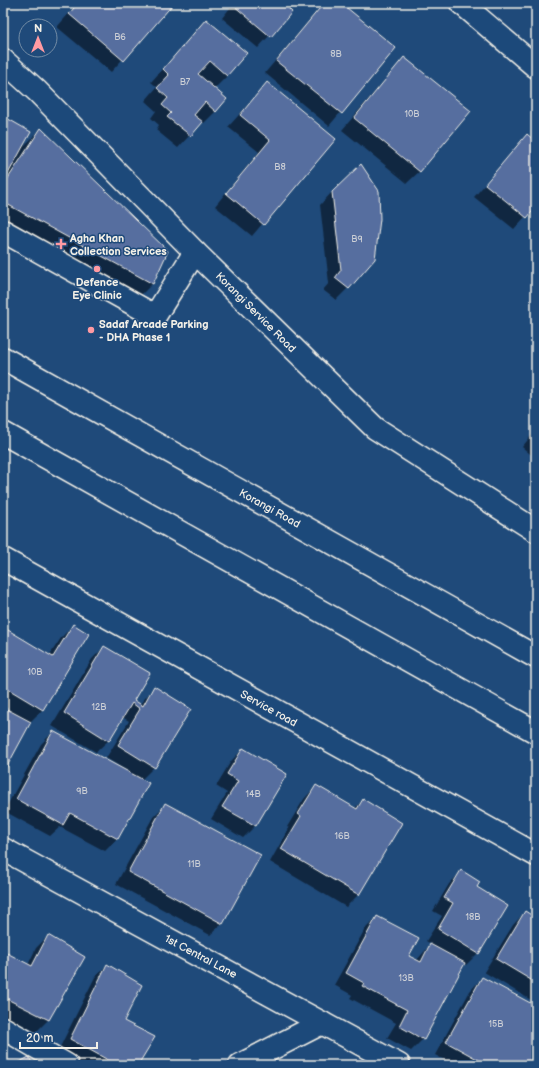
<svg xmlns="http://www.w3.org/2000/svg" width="539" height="1068" viewBox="0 0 539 1068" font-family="'Balsamiq Sans',sans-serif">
<rect width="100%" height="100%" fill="#1f4a7a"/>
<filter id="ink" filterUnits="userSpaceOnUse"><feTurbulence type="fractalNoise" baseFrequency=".025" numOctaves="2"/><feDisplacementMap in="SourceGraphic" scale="8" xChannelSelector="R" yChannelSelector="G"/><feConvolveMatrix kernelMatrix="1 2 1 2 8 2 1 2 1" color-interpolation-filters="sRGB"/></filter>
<g filter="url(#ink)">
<g fill="#0007">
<path d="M78 3H173L111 72 57 27Z"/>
<path d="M234 3H287L284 6 291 12 258 48 222 18Z"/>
<path d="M324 3H340L395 48 329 126 265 73Z"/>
<path d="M206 20 227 76 214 89 216 111 204 123 202 122 178 148 156 130 159 125 151 118 156 111 145 101 157 87 151 82Z"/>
<path d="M404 58 420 171 407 183 342 130Z"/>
<path d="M267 84 334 139 252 236 215 206 259 152 228 127Z"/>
<path d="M3 117 21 149 41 129 167 252 152 284 131 305 3 234Z"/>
<path d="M527 136 536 143V205L514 229 474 197Z"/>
<path d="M332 192 348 288 336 300 323 290 329 283 320 205Z"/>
<path d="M536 430V459L522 447Z"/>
<path d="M73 625 42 710 30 722 3 772V708L8 711 9 709 3 706V628L49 656 61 638Z"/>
<path d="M104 647 133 701 139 705 154 688V767L141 780 147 784 117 839 105 851 60 827 50 836 4 811 41 744 53 732 129 773V772L106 758 129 721 122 717 109 740 96 752 52 726 92 659Z"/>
<path d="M243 749 286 775 255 826 243 838 211 819 227 793 216 786 231 761Z"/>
<path d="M316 786 354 809 363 800 401 823 358 895 346 907 270 862 289 828 287 827 304 799Z"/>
<path d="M165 805 223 923 210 935 116 884 153 817Z"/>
<path d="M461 872 475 887 478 953 466 965 464 964 423 1039 411 1051 387 1038 396 1023 350 998 352 995 334 985 365 929 377 917 408 956 416 961 431 944 426 941 442 916 433 911 449 884Z"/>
<path d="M525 912 536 919V1003L484 972 513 925Z"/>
<path d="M48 936 49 1019 36 1032 3 1015V952L28 965 36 948Z"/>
<path d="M107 965 122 1022 137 1065H83L58 1051 95 977Z"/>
<path d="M482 978 536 1008V1065H454L435 1055 470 991Z"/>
<path d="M269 1057 274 1065H256Z"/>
</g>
<g fill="#576e9f" stroke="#f4f1e8">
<path d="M78 3H174L124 61 69 14Z"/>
<path d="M235 3H289L286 6 292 12 271 37 233 5Z"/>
<path d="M324 3H341L396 48 342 114 276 61Z"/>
<path d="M206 19 247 53 227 76 210 61 198 74 227 99 216 112 205 102 194 115 203 122 191 136 167 117 171 113 162 105 168 98 157 88 169 75 163 69Z"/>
<path d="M404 57 471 111 420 172 354 118Z"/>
<path d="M267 82 336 139 264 225 226 193 270 140 240 115Z"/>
<path d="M3 116 31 132 3 183Z"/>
<path d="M41 128 168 251 153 284 3 202V186Z"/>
<path d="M527 134 536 142V207L527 218 485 184Z"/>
<path d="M361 164 379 191 380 219 375 259 349 289 335 278 341 270 332 192Z"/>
<path d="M73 624 89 634 43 710 3 686V627L53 657Z"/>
<path d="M104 646 150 673 134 700 143 706 154 686 191 709 155 768 118 745 140 709 132 703 109 741 64 713Z"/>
<path d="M3 707 31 722 3 774Z"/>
<path d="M53 731 149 783 118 839 70 813 63 825 16 799Z"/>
<path d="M243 748 287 774 256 826 222 807 238 781 227 774Z"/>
<path d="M316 785 357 809 363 799 402 823 359 895 281 849 301 816 298 814Z"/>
<path d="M165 803 261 855 223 924 128 872Z"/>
<path d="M461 870 480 882 477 887 508 906 479 954 438 929 453 903 444 898Z"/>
<path d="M525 911 536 918V983L496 959Z"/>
<path d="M377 916 419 938 409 956 421 962 430 944 465 963 424 1040 399 1026 407 1010 362 986 364 983 346 973Z"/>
<path d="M48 935 85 957 49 1020 3 997V951L32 966Z"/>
<path d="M107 964 142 985 124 1021 155 1037 138 1065H117L70 1039Z"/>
<path d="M482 977 536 1006V1065H488L446 1042Z"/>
<path d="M29 1057 33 1065H14Z"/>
</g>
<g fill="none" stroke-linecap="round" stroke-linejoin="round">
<defs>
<g id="minor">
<path d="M461 3 536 67"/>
<path d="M3 60 37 91 195 252 375 428 536 531"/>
<path d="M3 231 155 316 195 252"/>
<path d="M3 559 536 855"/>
<path d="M3 849 399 1065"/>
<path d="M3 1028 67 1065"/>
<path d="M240 1065 322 1023"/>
</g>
<g id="major">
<path d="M3 358 536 657"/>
<path d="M3 433 536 732"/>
</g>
</defs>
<use href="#minor" stroke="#f4f1e8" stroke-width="25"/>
<use href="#major" stroke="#f4f1e8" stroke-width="25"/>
<use href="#minor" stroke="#1f4a7a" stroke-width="22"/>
<use href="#major" stroke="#1f4a7a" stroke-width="22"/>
</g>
</g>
<g fill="#ff9aa2" stroke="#1f4a7a" stroke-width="1.5">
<path d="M59 238h4v4h4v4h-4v4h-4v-4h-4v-4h4z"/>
<circle cx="97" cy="269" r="4"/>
<circle cx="91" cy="330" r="4"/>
</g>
<g text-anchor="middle" stroke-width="3" stroke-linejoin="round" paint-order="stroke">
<g font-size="9" fill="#cdd0d6">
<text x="120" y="40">B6</text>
<text x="336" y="57">8B</text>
<text x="185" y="85">B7</text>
<text x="412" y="117">10B</text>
<text x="280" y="170">B8</text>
<text x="357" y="242">B9</text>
<text x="35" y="675">10B</text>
<text x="99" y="710">12B</text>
<text x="82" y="794">9B</text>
<text x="253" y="797">14B</text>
<text x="342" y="839">16B</text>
<text x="194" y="867">11B</text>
<text x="473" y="920">18B</text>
<text x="406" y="981">13B</text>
<text x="496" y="1027">15B</text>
</g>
<g font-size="11" font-weight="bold" fill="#f4f1e8" stroke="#1f4a7a" text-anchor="start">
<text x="70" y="242">Agha Khan<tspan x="70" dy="13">Collection Services</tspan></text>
<text x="97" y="286" text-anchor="middle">Defence<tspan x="97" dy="13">Eye Clinic</tspan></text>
<text x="99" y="328">Sadaf Arcade Parking<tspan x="99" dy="13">- DHA Phase 1</tspan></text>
</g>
<g font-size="11" fill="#f4f1e8" stroke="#1f4a7a">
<text transform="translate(256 312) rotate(45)" y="4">Korangi Service Road</text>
<text transform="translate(270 508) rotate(29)" y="4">Korangi Road</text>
<text transform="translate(269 708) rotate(29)" y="4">Service road</text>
<text transform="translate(201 956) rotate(28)" y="4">1st Central Lane</text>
</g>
</g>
<rect width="539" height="1068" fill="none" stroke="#1f4a7a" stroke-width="16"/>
<rect x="8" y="8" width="523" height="1052" fill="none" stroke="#f4f1e8" stroke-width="1.5" filter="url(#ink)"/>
<g transform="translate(38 38)"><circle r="19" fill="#1f4a7a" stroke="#748da6"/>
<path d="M0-3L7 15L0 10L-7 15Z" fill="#ff9aa2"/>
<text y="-6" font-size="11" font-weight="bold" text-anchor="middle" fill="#f4f1e8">N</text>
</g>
<path d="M20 1042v6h77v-6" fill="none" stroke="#f4f1e8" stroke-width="2"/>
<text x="26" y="1042" font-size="12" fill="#f4f1e8" stroke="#1f4a7a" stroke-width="3" paint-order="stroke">20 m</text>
</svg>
